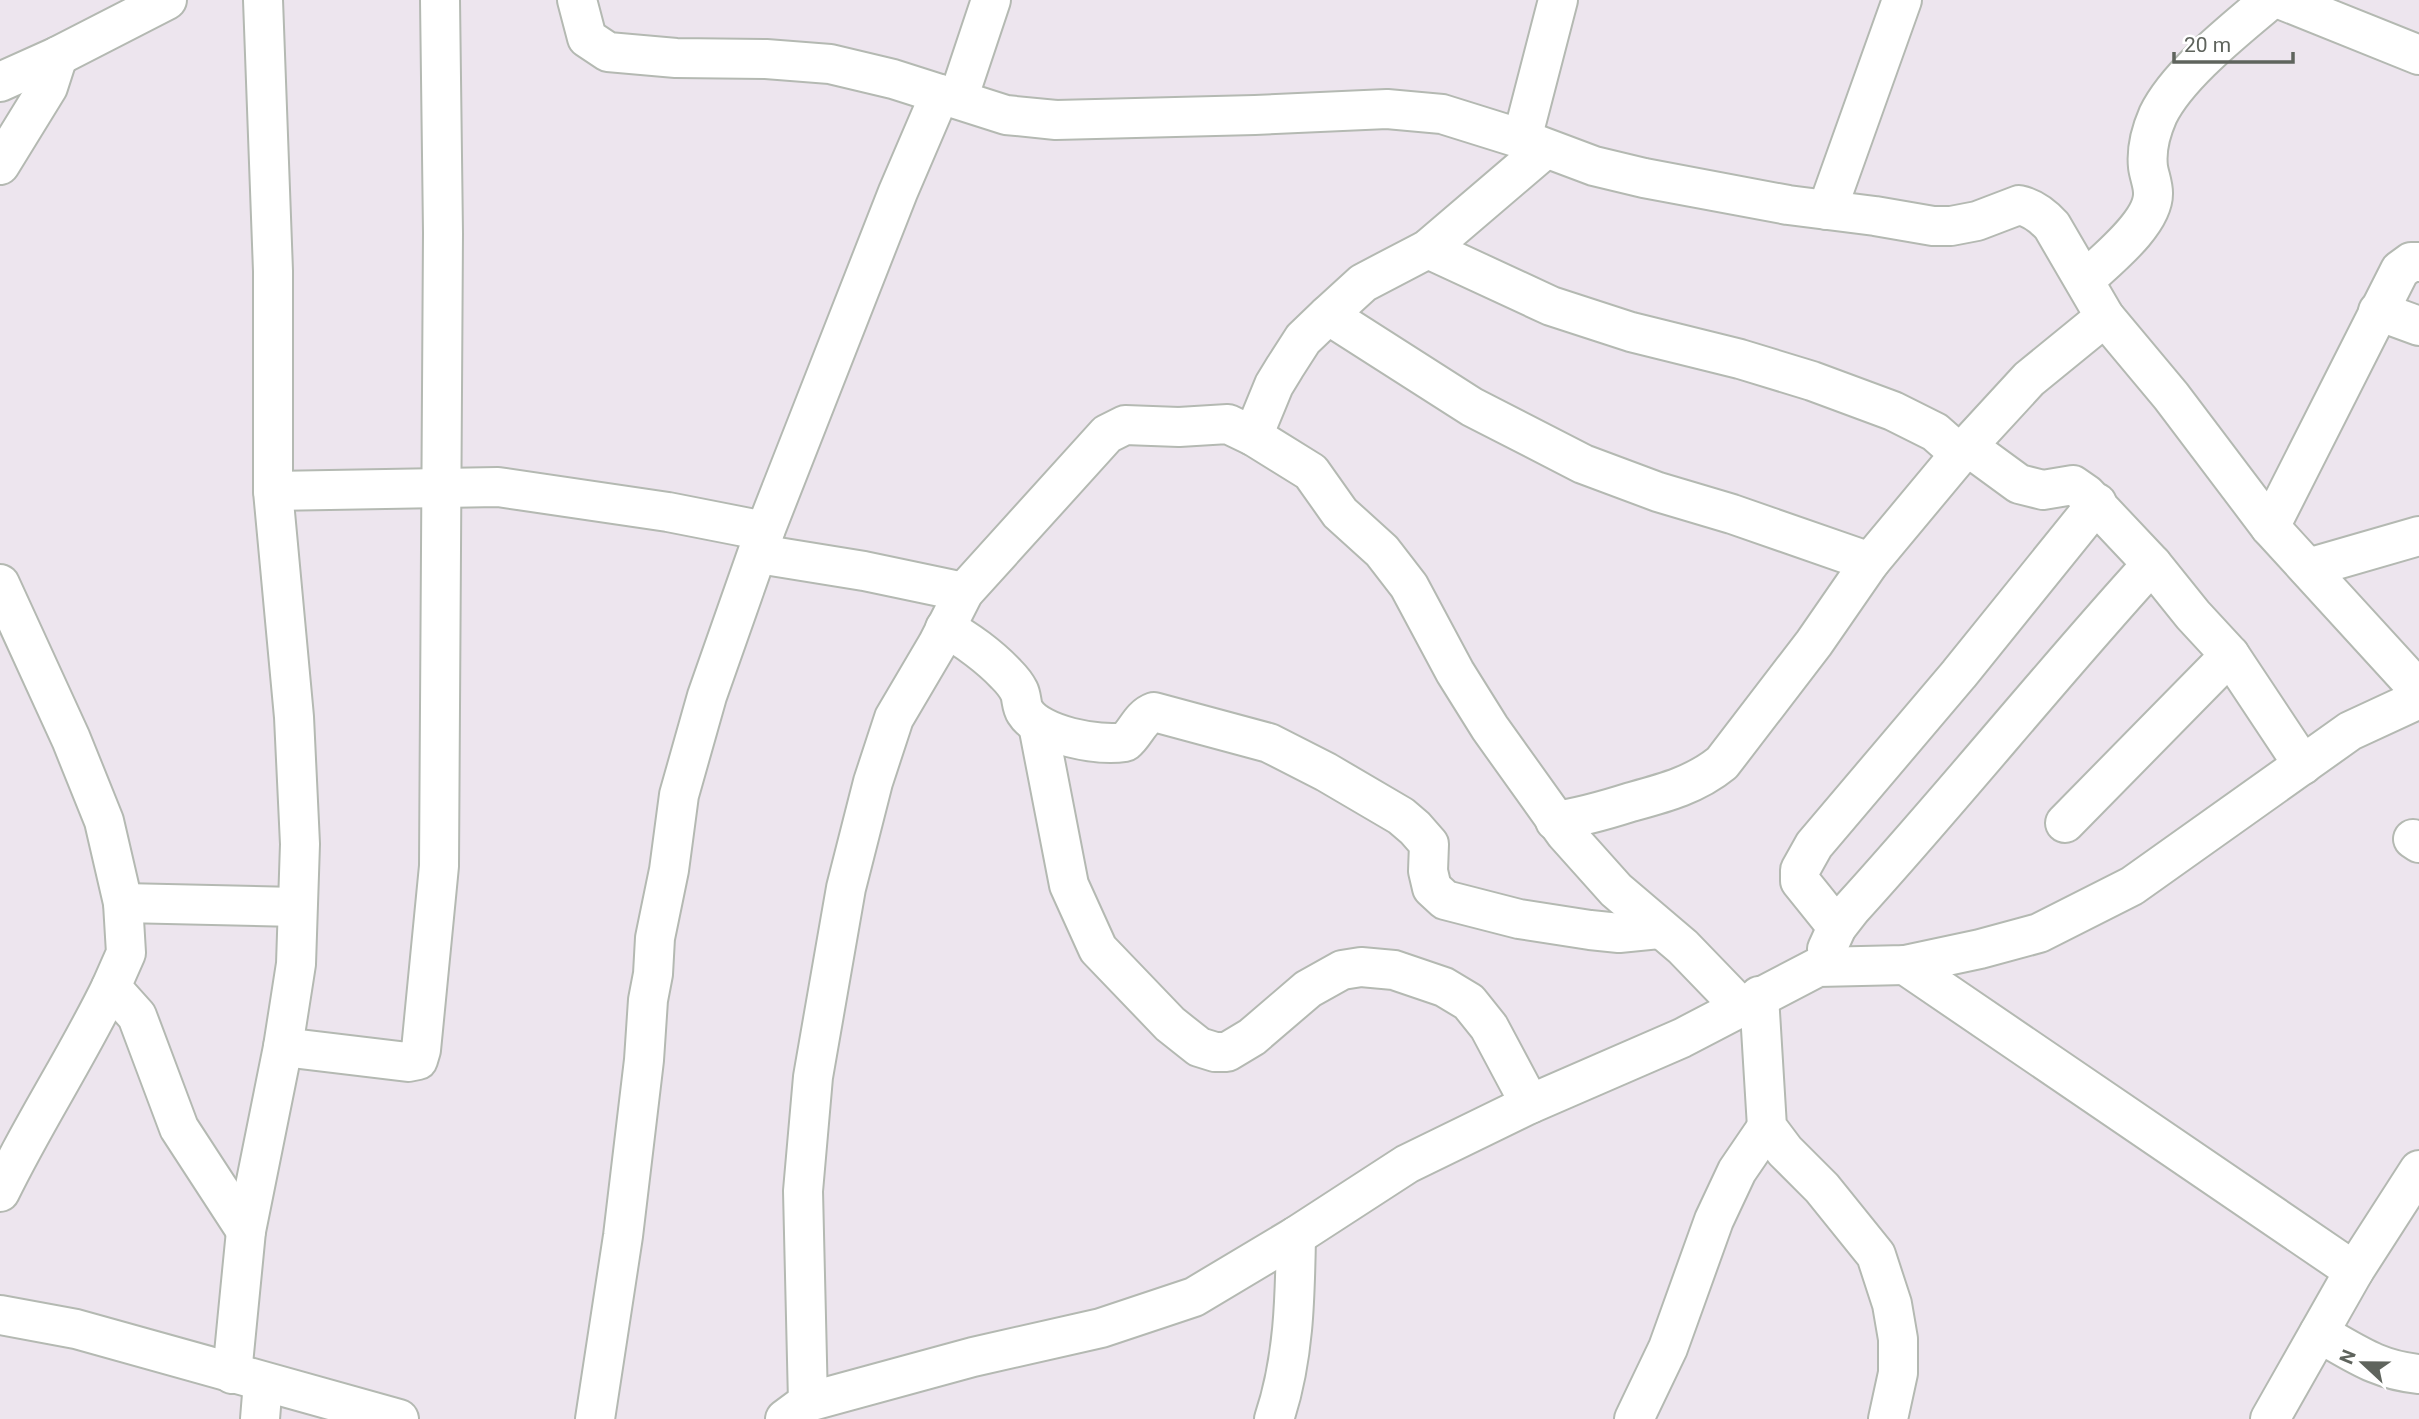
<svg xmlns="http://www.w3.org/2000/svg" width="2419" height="1419" viewBox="0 0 2419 1419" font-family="Roboto,sans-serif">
<rect width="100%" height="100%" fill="#ede5ee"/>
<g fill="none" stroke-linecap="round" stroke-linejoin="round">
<defs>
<g id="minor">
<path d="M577 0 587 38 608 52 676 58 766 59 830 64 893 79 1006 115 1056 120 1255 115 1387 109 1442 114 1522 139 1594 166 1644 178 1788 205 1875 216 1933 226H1951L1977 221 2019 205C2033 208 2043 216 2052 226L2105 317 2171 396 2270 527 2419 690"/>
<path d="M2282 0 2419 55"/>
<path d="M0 82 58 56 167 0"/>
<path d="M958 99 991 0"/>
<path d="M1522 139 1558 0"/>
<path d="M0 165 48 87 58 56"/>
<path d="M1827 210 1902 0"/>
<path d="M1428 249 1551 306 1631 332 1740 359 1812 381 1893 411 1935 432 1960 454"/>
<path d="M2085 280C2105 261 2154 223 2153 193 2153 184 2149 175 2148 167 2146 149 2151 131 2158 115 2178 74 2236 29 2270 0"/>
<path d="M2378 311 2419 326"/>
<path d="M1328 315 1472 407 1583 464 1658 492 1732 514 1870 562"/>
<path d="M1253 436 1274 385 1285 367 1303 339 1328 315 1363 283 1428 249 1545 149"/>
<path d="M1967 446 2019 484 2043 490 2073 485 2086 494 2152 564 2193 615 2230 655 2303 765"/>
<path d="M273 491 498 487 668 512 765 531"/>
<path d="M2270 527 2400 270 2411 262H2419"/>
<path d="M759 554 864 571 964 592"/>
<path d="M2308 568 2419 536"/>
<path d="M0 584 71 739 104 821 123 903 126 953 111 987 137 1016 179 1128 246 1231"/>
<path d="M945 628C966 639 990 657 1006 674 1010 678 1016 685 1019 691 1022 697 1021 706 1025 712 1040 736 1098 746 1125 742 1136 733 1140 717 1154 712L1269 743 1326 772 1401 816 1415 828 1429 844 1428 871 1432 888 1445 900 1519 919 1590 930 1619 933 1659 929"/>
<path d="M1038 725 1069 885 1098 949 1170 1024 1199 1047 1215 1052H1227L1252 1037 1308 989 1342 970 1361 967 1394 970 1444 987 1469 1002 1489 1027 1530 1104"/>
<path d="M1555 821C1582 817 1606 810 1631 802 1664 793 1695 785 1722 763L1814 643 1870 562 1960 454 2029 379 2105 317"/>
<path d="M2065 823 2230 655"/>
<path d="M2413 839 2419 843"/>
<path d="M123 903 297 907"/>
<path d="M1837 927 1800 881V870L1814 845 1959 674 2097 503"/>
<path d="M1827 949 1837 927 1851 909C1954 796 2049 677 2152 564"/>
<path d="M1905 965 2354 1271"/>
<path d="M1759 996 1767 1127 1785 1151 1822 1188 1876 1255 1892 1304 1898 1339V1373L1888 1419"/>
<path d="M283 1047 408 1062 418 1060 421 1050 439 866 443 233 440 0"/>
<path d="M0 1192C34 1122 77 1057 111 987"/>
<path d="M0 1315 76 1329 399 1419"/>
<path d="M2319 1333C2355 1353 2377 1370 2419 1374"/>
<path d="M232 1374 246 1231 283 1047 296 964 300 844 294 717 273 491V271L263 0"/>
<path d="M808 1402 803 1191 813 1077 846 888 873 782 894 718 937 645 964 592 1107 434 1125 425 1179 427 1228 424 1253 436 1311 472 1340 513 1382 551 1409 586 1455 672 1490 728 1565 833 1616 890 1683 947 1740 1006"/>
<path d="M260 1419 263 1382"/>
<path d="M595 1419 623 1236 644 1060 648 1000 653 974 655 938 669 870 679 795 707 696 765 531 898 192 940 94"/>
<path d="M785 1419 808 1402 973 1357 1101 1328 1194 1297 1296 1236 1407 1164 1530 1104 1682 1038 1818 967 1905 965 1980 949 2039 933 2132 886 2350 731 2419 699"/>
<path d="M1274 1419C1294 1360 1295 1298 1296 1236"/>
<path d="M1634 1419 1668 1348 1714 1220 1737 1171 1767 1127"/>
<path d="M2270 1419 2354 1271 2419 1170"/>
</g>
</defs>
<use href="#minor" stroke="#b4b9b2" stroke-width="42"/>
<use href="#minor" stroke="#fff" stroke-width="38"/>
</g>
<g transform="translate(2363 1363) rotate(292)" stroke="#ffffff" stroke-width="5" paint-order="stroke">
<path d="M0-5L12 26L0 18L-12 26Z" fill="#5f645d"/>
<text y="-10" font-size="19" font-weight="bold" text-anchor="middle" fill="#5f645d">N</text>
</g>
<path d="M2174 52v10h119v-10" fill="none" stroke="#5f645d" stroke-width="3.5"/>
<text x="2184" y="52" font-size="21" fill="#5f645d" stroke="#ffffff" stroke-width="5" paint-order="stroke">20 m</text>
</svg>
